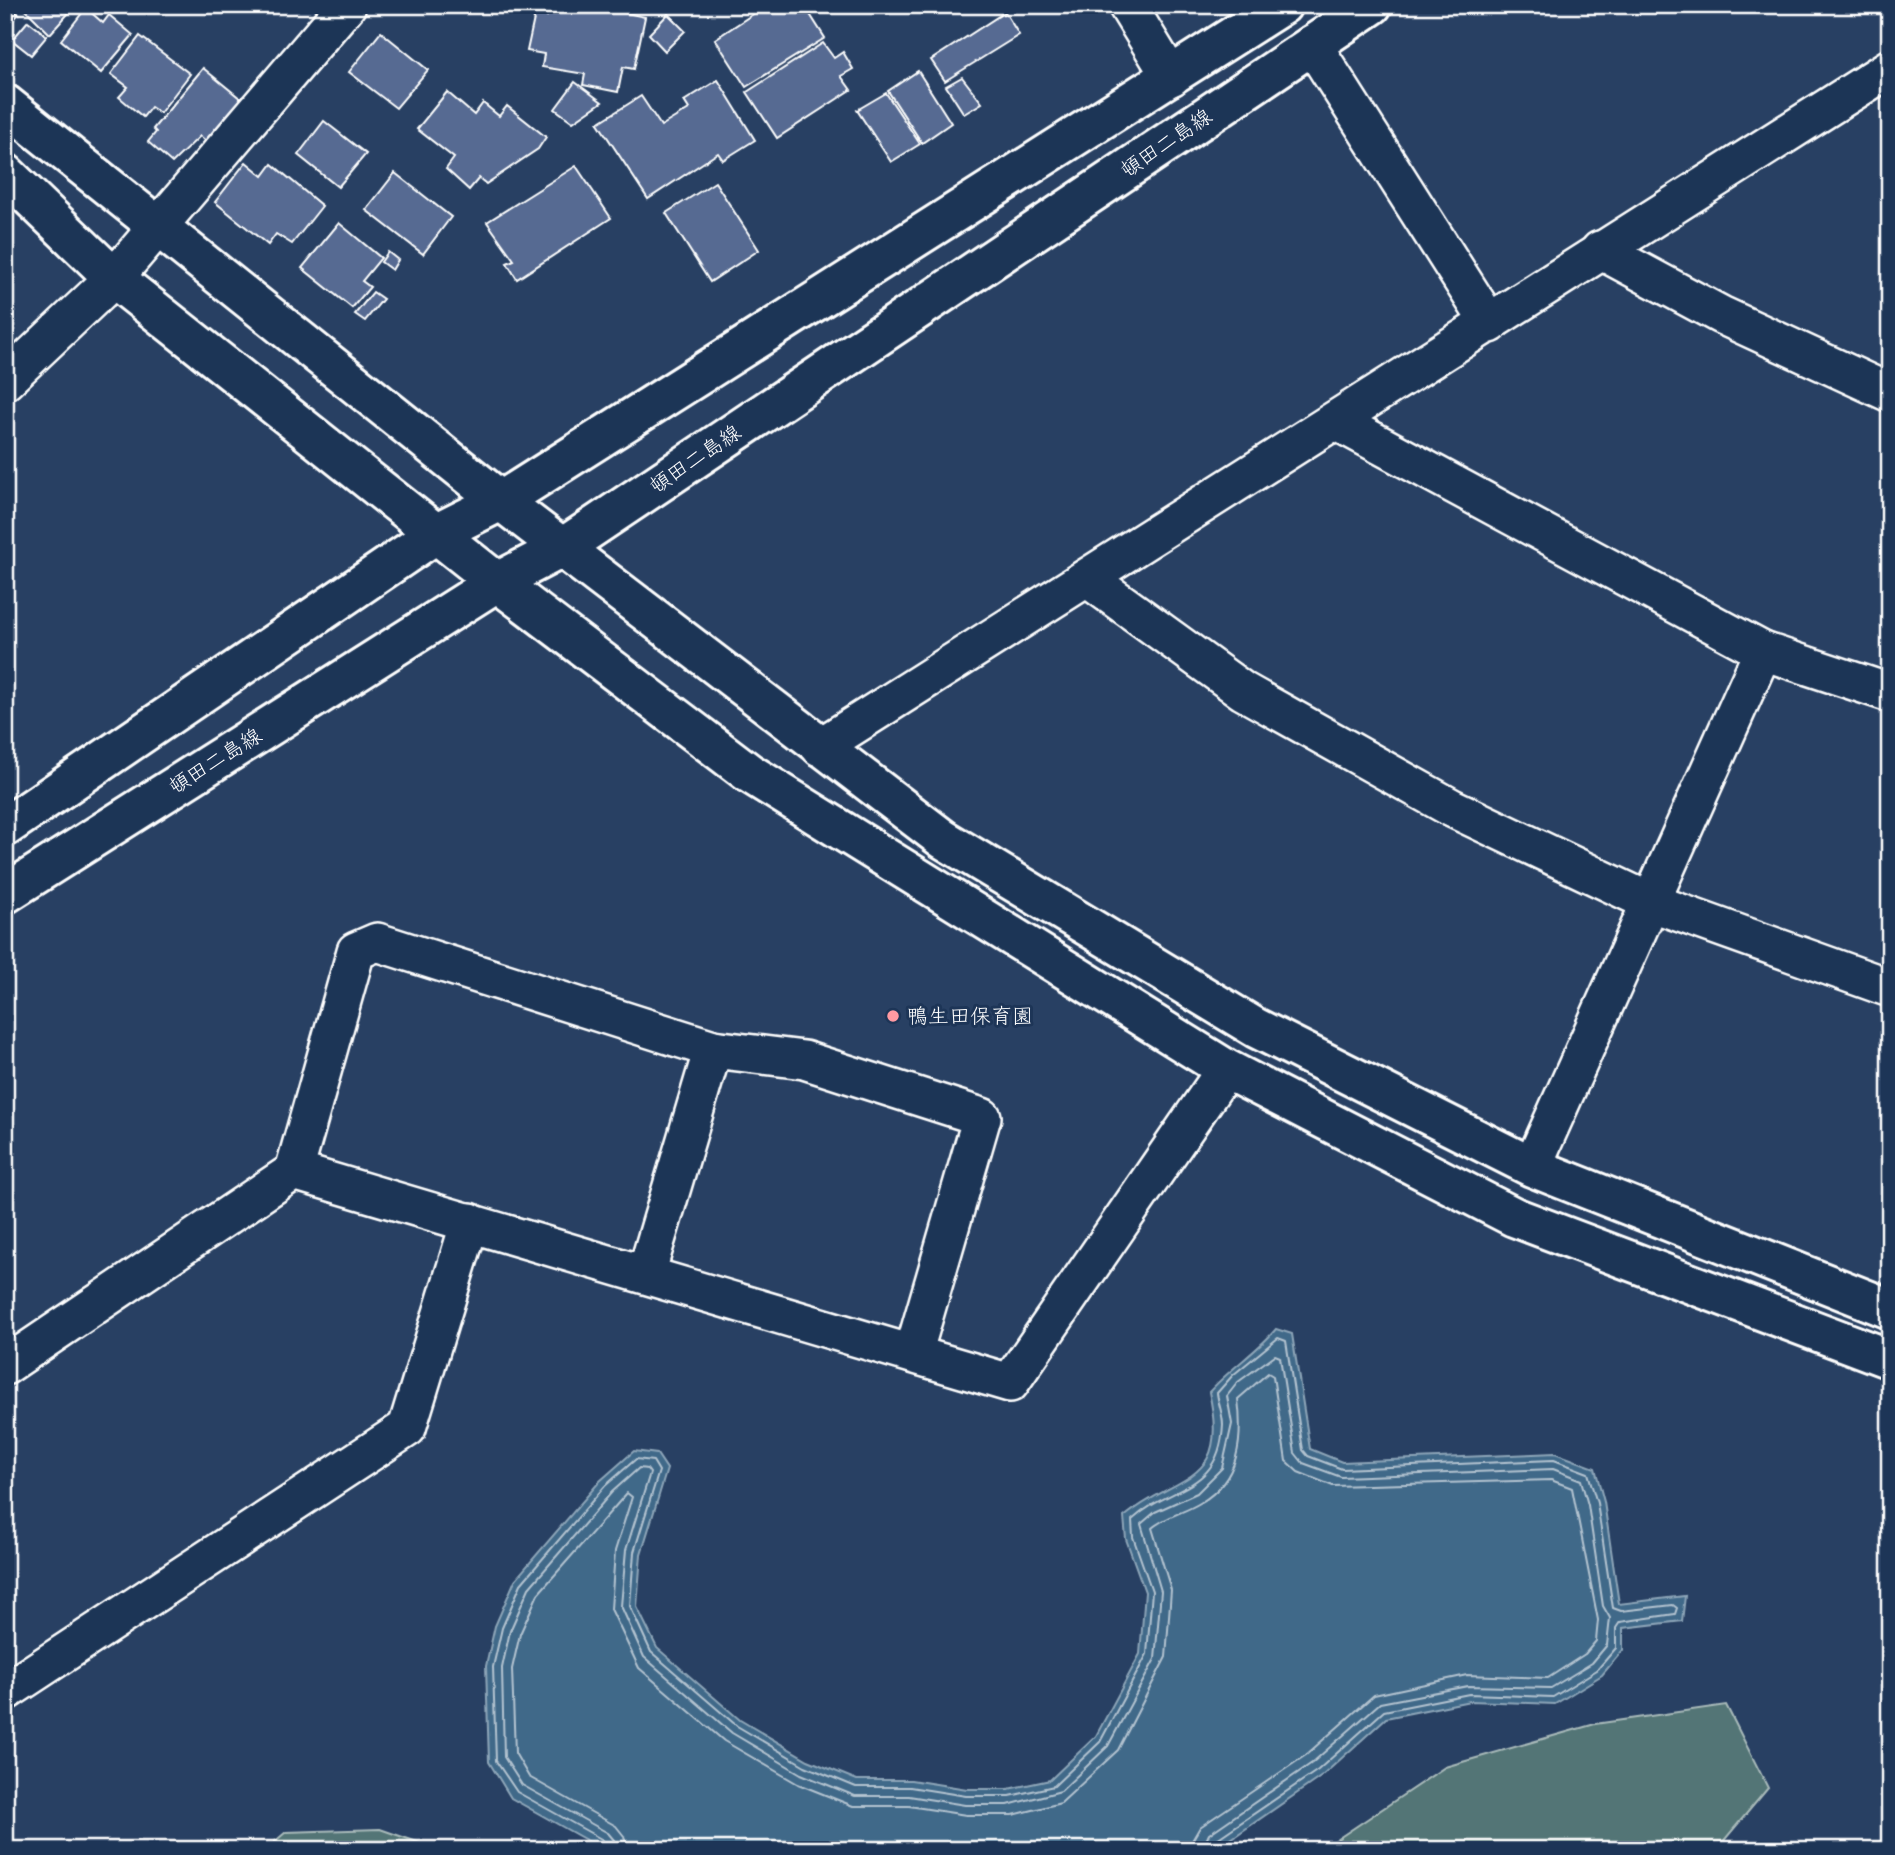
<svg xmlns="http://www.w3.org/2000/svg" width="1895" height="1855" viewBox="0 0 1895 1855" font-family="'Gochi Hand','Klee One',sans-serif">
<rect width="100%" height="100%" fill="#284063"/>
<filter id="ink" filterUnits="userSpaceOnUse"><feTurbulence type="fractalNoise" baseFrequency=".0143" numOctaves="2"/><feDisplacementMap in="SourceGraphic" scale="14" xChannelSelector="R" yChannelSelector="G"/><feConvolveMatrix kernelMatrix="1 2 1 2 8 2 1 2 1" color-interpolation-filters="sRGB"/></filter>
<g filter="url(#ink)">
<g fill="#537576" stroke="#a9baba" stroke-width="2">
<path d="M1726 1705 1768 1788 1716 1850H1321L1445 1767 1595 1724Z"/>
<path d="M380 1829 440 1850H265L286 1832Z"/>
</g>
<path fill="#416989" stroke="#8da5b8" stroke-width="2" d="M1276 1329 1292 1334 1310 1449 1342 1462 1555 1453 1595 1468 1604 1502 1619 1604 1685 1596 1682 1621 1623 1628V1650L1602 1675 1555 1704 1470 1701 1386 1718 1322 1776 1215 1850H604L511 1798 489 1762 486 1666 495 1626 515 1580 600 1481 634 1451 657 1454 667 1469 641 1554 637 1607 657 1648 740 1720 808 1760 857 1780H911L967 1789H1008L1050 1780 1096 1736 1140 1654 1145 1592 1126 1539 1124 1517C1181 1471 1230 1485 1209 1392 1230 1368 1256 1353 1276 1329Z"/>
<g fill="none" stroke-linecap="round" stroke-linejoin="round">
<g stroke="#b3c3d0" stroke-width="2">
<path d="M607 1850 603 1840 517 1792 496 1761 493 1667 502 1628 521 1584 605 1486 636 1459 653 1461 659 1471 634 1552 630 1606 651 1652 737 1726 805 1766 856 1787H910L966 1796H1010L1054 1786 1100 1742 1147 1654 1152 1591 1133 1537 1132 1520C1170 1484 1220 1493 1223 1425 1223 1414 1218 1403 1217 1393L1233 1375 1278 1338 1286 1341 1303 1450 1308 1456 1342 1469 1554 1460 1588 1473 1597 1503 1613 1608 1621 1611 1673 1605 1677 1608 1675 1614 1620 1622 1616 1628V1648L1597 1670 1553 1697 1469 1694 1384 1711 1318 1770 1214 1841 1211 1850"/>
<path d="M616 1850 614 1840 608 1833 522 1785 504 1757 502 1668 510 1631 529 1588 612 1492 639 1468 647 1469 650 1473 626 1550 621 1606 644 1657 732 1733 801 1774 855 1796H909L965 1805H1008L1061 1791 1108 1746 1155 1659 1161 1591 1141 1524 1155 1512 1197 1493 1222 1468 1232 1424 1227 1396 1238 1382 1275 1355 1280 1357 1295 1453 1303 1463 1341 1477 1553 1469 1581 1480 1588 1505 1603 1606 1610 1618 1607 1645 1592 1663 1551 1688 1468 1686 1380 1703 1312 1763 1209 1834 1202 1850"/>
<path d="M627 1850 624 1836 616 1826 529 1777 515 1753 512 1669 520 1634 538 1594 627 1493 632 1497 615 1551 611 1609 639 1668 724 1741 798 1784 853 1806H909L966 1815H1013L1061 1803 1118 1750 1166 1657 1171 1590 1152 1528C1166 1516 1184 1513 1200 1503 1240 1480 1243 1439 1238 1399L1268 1373 1273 1376 1286 1461 1298 1472 1333 1486 1551 1480 1572 1488 1598 1620 1596 1641 1585 1654 1548 1678 1467 1675 1374 1695 1306 1755 1200 1827 1193 1839 1192 1850"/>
</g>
</g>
<g fill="#566b92" stroke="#fff" stroke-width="2">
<path d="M5 5 19 14 5 28Z"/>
<path d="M21 5H76L50 34Z"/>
<path d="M550 5H590L645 17 634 69 623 67 618 92 583 85 585 74 542 67 544 54 527 51 535 14 547 16Z"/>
<path d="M767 5H804L825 38 746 87 715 39Z"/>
<path d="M86 8 103 23 109 15 133 35 101 73 61 40Z"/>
<path d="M1005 12 1019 35 945 81 931 60Z"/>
<path d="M668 14 685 31 665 51 649 34Z"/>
<path d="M28 21 47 36 31 55 12 40Z"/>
<path d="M381 32 428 70 396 108 349 72Z"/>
<path d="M140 36 190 74 160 113 151 107 143 117 119 97 128 87 111 74Z"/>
<path d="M823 43 834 58 843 52 853 69 841 76 851 90 777 138 747 92Z"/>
<path d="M203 68 247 104 212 146 200 136 172 163 148 142 156 132 153 129Z"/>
<path d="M918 71 951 123 922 143 888 91Z"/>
<path d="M962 77 982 103 964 114 946 86Z"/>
<path d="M718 80 755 140 723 160 718 153 648 199 598 123 641 96 661 126 689 109 684 101Z"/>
<path d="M575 82 602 102 573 122 555 109Z"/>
<path d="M447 92 474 115 483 103 499 116 507 106 546 137 538 149 486 184 479 178 469 190 446 169 454 158 417 129Z"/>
<path d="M886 93 920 144 891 162 857 110Z"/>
<path d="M324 121 366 154 338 187 298 155Z"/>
<path d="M246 162 263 176 272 164 322 206 292 244 276 234 268 245 215 202Z"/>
<path d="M576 166 611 218 517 279 507 263 514 260 487 222Z"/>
<path d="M395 173 451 217 423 254 366 210Z"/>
<path d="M715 182 759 250 710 282 666 213Z"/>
<path d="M339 223 381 258 362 281 370 287 352 308 302 268Z"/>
<path d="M388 252 398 260 392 270 381 262Z"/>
<path d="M373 292 383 299 365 321 355 314Z"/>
</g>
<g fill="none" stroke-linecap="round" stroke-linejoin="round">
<defs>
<g id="minor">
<path d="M1127 5 1171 77"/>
<path d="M1312 44 1490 324"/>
<path d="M1600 250 1721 315 1890 393"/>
<path d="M5 381 114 278 347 5"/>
<path d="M1336 421 1763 651 1890 693"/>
<path d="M1087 578 1243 691 1452 808 1650 902 1890 988"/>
<path d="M820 747 1890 68"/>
<path d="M713 1049 804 1060 982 1117 913 1354"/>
<path d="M1532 1167 1763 651"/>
<path d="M294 1171 356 951 377 942 713 1049 646 1274"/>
<path d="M5 1366 294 1171 1010 1383 1226 1069"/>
<path d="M5 1692 407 1428 470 1222"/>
</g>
<g id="tertiary">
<path d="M5 104 501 501 943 839 1256 1028 1532 1167 1890 1309"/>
<path d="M5 173 114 278 497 582 749 773 1226 1069 1514 1217 1890 1359"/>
</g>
<g id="secondary">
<path d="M5 827 437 533 501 501 1282 5"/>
<path d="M5 894 497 582 562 548 1372 5"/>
</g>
</defs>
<use href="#minor" stroke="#fff" stroke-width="42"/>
<use href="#tertiary" stroke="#fff" stroke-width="44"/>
<use href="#secondary" stroke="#fff" stroke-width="44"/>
<use href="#minor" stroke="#1d3557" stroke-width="37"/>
<use href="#tertiary" stroke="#1d3557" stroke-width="38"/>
<use href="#secondary" stroke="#1d3557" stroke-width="38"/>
</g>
</g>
<circle fill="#ff9aa2" stroke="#1d3557" stroke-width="2.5" cx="893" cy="1016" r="7"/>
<g text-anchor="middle" stroke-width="6" stroke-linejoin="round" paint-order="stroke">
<g font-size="21" fill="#fff" stroke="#1d3557">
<text transform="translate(1166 143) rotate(-34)" y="7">頓田二島線</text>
<text transform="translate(695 459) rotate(-34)" y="7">頓田二島線</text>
<text transform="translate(215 761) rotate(-32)" y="7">頓田二島線</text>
</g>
<g font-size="21" fill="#fff" stroke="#1d3557" text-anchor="start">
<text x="907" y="1023">鴨生田保育園</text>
</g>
</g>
<rect width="1895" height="1855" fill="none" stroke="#1d3557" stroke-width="28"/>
<rect x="14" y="14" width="1867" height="1827" fill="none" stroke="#fff" stroke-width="2.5" filter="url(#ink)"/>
</svg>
